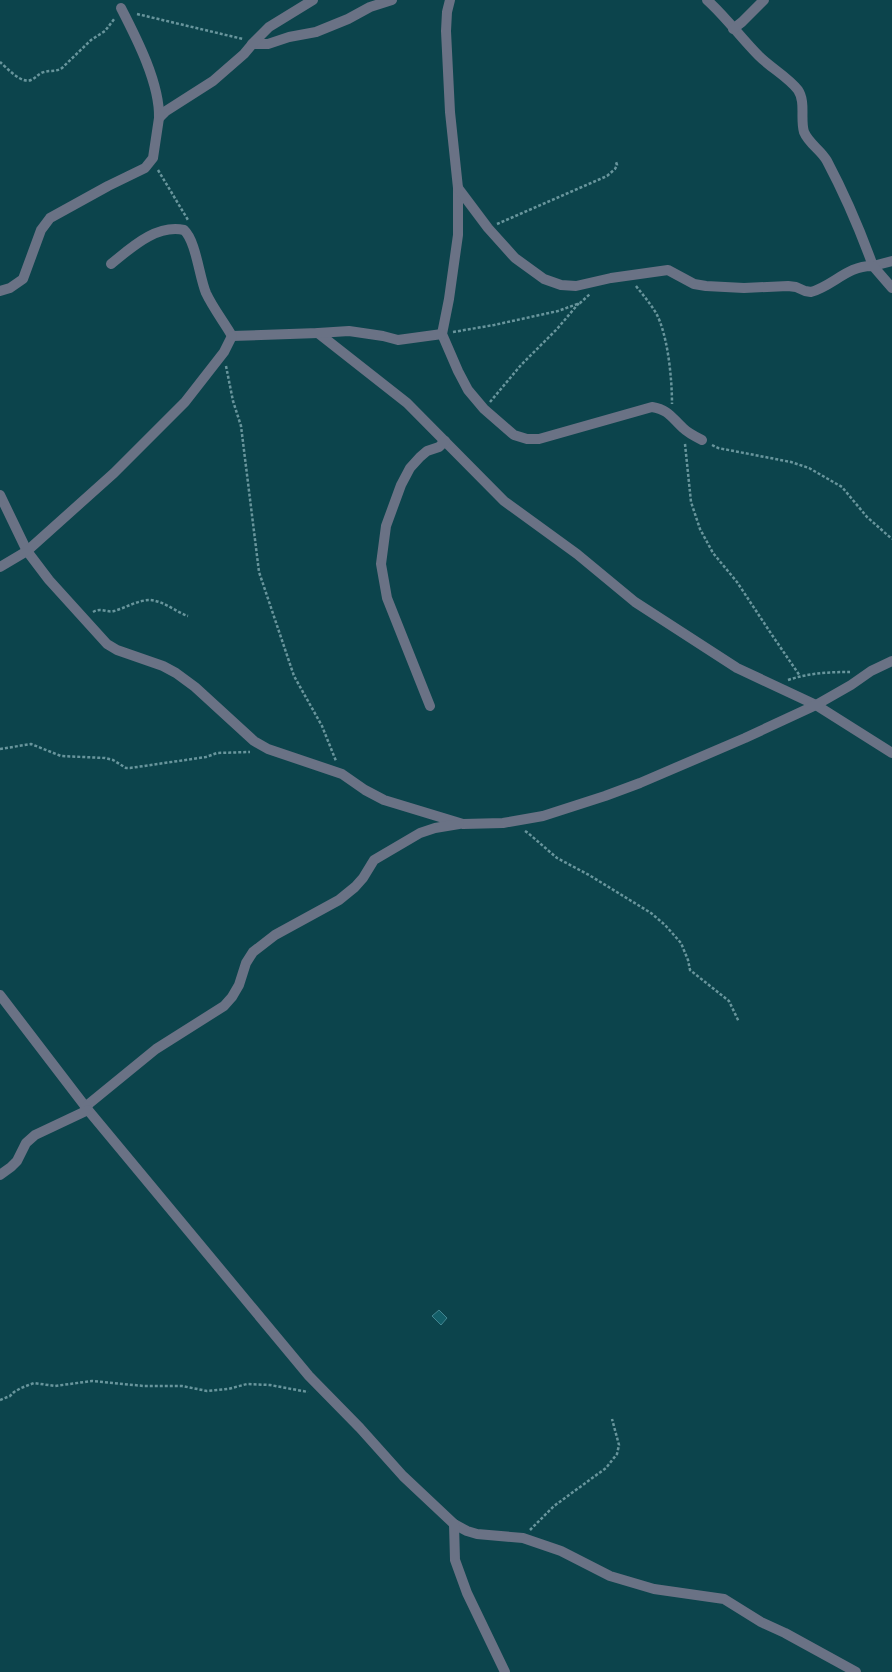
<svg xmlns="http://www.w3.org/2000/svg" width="892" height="1672" viewBox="0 0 892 1672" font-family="Overpass,sans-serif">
<rect width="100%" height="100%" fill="#0c444c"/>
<path fill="#135e68" stroke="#428590" d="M439 1310 447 1318 441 1325 432 1316Z"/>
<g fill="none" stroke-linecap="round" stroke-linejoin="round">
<g stroke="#68959c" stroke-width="2.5" stroke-dasharray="3 2" stroke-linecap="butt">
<path d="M137 14 243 39"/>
<path d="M0 62C7 68 21 84 31 80 36 78 39 73 44 72 51 70 56 72 62 68L91 40 105 31 115 18"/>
<path d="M158 170 188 220"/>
<path d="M497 224 607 176 615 169 617 165 616 162"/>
<path d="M636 286C643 295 650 303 656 313 668 335 672 379 672 404"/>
<path d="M453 332 494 325 558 311 580 303 590 294"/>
<path d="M226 366 233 401 241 426 259 572 294 676 322 726 336 761"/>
<path d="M490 402 521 365 557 329 579 303"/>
<path d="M685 444 691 502 700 529 713 553 737 582 772 635 800 676"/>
<path d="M712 445 718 448 791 462 809 468 842 487 867 517 892 539"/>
<path d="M93 612C101 607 107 613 114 611 125 608 138 600 150 600 164 601 176 612 188 616"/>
<path d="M788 680C809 673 829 672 850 672"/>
<path d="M0 749 31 744 61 756 105 758 113 760 126 768H130L206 757 217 753 250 752"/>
<path d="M525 831 528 833 557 858 589 875 651 913 665 925 681 943 688 960 690 970 729 1001 739 1022"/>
<path d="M0 1400 10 1396 14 1392 21 1388 34 1383 55 1386 92 1381 144 1386H182L207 1391 228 1389 247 1384 270 1385 308 1392"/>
<path d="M530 1530 554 1506 606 1468 617 1454 619 1445 612 1419"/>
</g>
<g stroke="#6a7285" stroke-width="10">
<path d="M450 0 447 12 446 31 450 112 458 188V235L449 299 442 334 458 371 468 390 484 409 514 435 527 439H539L652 407C669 410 671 417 683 428 688 433 696 437 702 440"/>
<path d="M707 0C726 17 741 38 759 56 771 68 788 77 798 90 806 102 800 119 804 132 809 144 821 150 827 161 845 195 860 230 873 266L892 261"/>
<path d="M121 8C137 39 160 84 159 118"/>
<path d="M733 29 742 22 764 0"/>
<path d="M252 44H268L289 37 316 32 348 19 370 7 392 0"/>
<path d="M458 188 488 228 515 258 544 279 561 285 576 286 611 278 668 270 694 284 706 286 744 288 788 286 796 287 805 291 811 292C833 286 848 265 873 266L892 288"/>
<path d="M111 264C131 248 156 224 184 230 196 241 199 276 206 293 213 308 224 322 232 336"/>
<path d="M0 291 10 288 23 279 41 230 50 218 108 186 145 168 153 158 159 118 166 111 213 81 244 54 254 42 269 27 313 0"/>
<path d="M318 333 407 403 504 501 577 554 635 602 737 668 816 705 892 753"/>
<path d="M232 336 318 333 349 331 383 336 398 340 442 334"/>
<path d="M0 495 27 551 49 580 107 644 117 650 163 666 176 673 195 687 254 741 268 749 342 774 365 790 384 800 463 824 503 823 543 816 605 796 640 783 745 738 816 705 851 685 871 671 892 661"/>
<path d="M0 567 27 551 114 473 185 402 224 352 232 336"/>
<path d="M430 706 387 598 381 564 386 526 401 485 410 468 420 457 427 451 439 447 445 441"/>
<path d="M0 995 88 1110 309 1376 360 1428 403 1476 454 1524 467 1531 477 1534 523 1538 561 1551 610 1576 654 1589 724 1599 761 1622 785 1633 856 1672"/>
<path d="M85 1107 156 1049 224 1006 232 997 239 985 246 963 253 952 275 935 339 900 355 887 363 878 374 860 420 833 435 828 459 824"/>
<path d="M0 1175 11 1167 17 1161 26 1143 35 1135 88 1110"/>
<path d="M454 1524 455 1560 467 1593 505 1672"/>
</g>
</g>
</svg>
